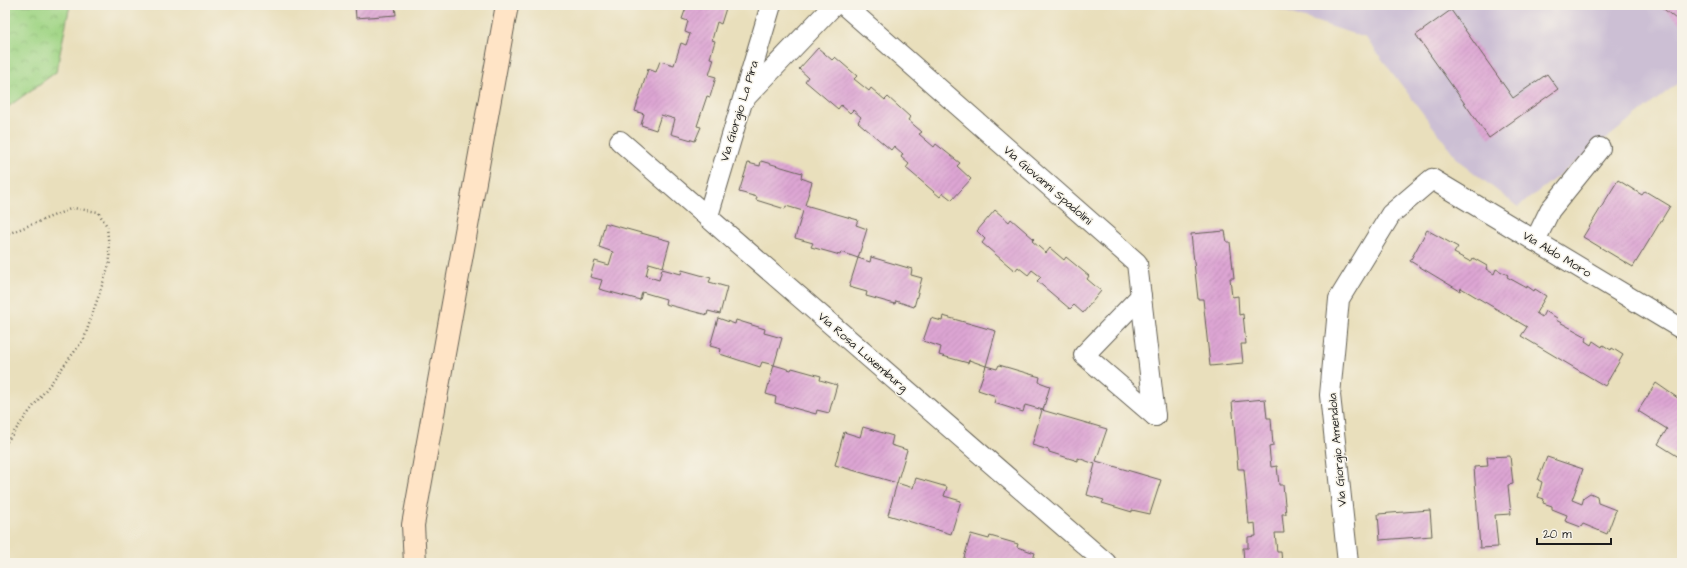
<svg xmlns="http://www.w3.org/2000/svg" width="1687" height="568" viewBox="0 0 1687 568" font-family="'Architects Daughter',sans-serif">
<defs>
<pattern id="park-crowns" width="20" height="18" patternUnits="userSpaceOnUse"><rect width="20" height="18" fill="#a1d586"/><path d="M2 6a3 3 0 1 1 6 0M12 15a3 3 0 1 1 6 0" fill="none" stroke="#8ab673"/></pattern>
<pattern id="building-hatch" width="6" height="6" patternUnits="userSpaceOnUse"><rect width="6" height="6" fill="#dda5d3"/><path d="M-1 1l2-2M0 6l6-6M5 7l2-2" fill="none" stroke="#bd8db5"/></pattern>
</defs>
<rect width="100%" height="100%" fill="#f7f3e8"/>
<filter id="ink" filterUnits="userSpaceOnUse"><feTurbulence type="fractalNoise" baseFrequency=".025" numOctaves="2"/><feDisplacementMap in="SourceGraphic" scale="8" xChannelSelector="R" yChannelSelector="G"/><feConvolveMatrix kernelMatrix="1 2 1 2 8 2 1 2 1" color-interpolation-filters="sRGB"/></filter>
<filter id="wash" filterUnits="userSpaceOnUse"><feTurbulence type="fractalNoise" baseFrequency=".012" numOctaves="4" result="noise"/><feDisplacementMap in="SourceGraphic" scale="16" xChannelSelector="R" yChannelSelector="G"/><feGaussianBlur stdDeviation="0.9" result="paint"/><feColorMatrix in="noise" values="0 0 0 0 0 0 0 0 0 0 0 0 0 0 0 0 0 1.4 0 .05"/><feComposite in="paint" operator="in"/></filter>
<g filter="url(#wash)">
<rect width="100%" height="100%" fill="#e9dfbc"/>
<path fill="#ccbfd4" d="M1265 5H1682V80L1518 207 1459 161 1366 38Z"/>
<path fill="url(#park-crowns)" stroke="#5e7851" d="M5 5H70L56 72 5 109Z"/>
<g id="blocks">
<g fill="url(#building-hatch)">
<path d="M355 5H395L396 15 356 18Z"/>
<path d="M687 5H727L721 24 717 22 712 40 715 41 710 58 714 59 709 75 716 77 710 97 707 96 697 126 701 127 695 141 671 134 675 119 661 115 656 130 641 125 644 114 635 111 648 69 656 72 660 61 674 65 681 43 686 45 690 34 685 32 688 21 682 19Z"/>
<path d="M1659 5H1682V24Z"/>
<path d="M1451 10 1513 98 1547 74 1558 89 1489 138 1416 35Z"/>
<path d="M818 48 832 60 835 57 857 76 854 79 869 91 871 88 885 100 888 97 910 117 908 120 922 132 919 134 934 147 936 144 960 163 957 166 971 179 952 200 943 193 940 197 906 168 909 164 901 157 903 154 894 146 891 150 858 122 861 117 853 110 850 113 841 105 838 109 805 81 808 77 799 69Z"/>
<path d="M761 161 802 173 801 178 812 182 805 205 858 220 856 225 867 229 858 258 841 252 840 255 811 247 813 243 795 238 803 211 786 206 785 209 756 200 757 197 739 192 748 163 760 166Z"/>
<path d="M1618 180 1642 195 1645 191 1670 206 1633 267 1583 237Z"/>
<path d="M995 210 1009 222 1011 219 1034 239 1032 241 1046 253 1050 248 1064 260 1066 257 1089 276 1087 279 1101 291 1083 313 1074 305 1070 309 1037 281 1041 277 1032 270 1028 275 1018 267 1015 271 982 243 985 239 977 231Z"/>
<path d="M605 223 670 241 663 267 649 263 646 276 659 280 662 269 681 274 682 270 711 278 709 282 727 287 720 314 708 311 707 315 665 304 666 299 642 292 640 300 599 289 602 280 590 277 595 261 609 265 613 252 599 247Z"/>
<path d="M1427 230 1458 247 1454 253 1471 262 1473 258 1487 266 1486 269 1494 274 1496 269 1508 275 1507 277 1527 288V286L1534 291 1535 289 1546 296 1536 313 1542 317 1545 311 1557 318 1556 320 1587 337 1585 341 1591 345 1593 341 1602 347 1603 345 1611 350 1612 348 1623 355 1605 386 1521 336 1527 327 1461 288 1460 291 1410 261Z"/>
<path d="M1225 231 1227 242H1230L1234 278H1230L1232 297 1238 296 1239 315 1243 314 1246 344H1241L1243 363 1210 366 1203 299H1198L1191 234Z"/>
<path d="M871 257 912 269 911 275 922 278 914 307 896 301 895 304 866 296 867 292 849 287 858 258 870 262Z"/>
<path d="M943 316 996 331 986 366 969 360 968 363 939 355 941 347 923 341 931 318 942 321Z"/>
<path d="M718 318 735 324 736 320 765 329 764 333 782 338 774 365 762 362 760 367 720 354 721 349 710 346Z"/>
<path d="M774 365 791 370 792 368 821 376 820 380 837 385 829 413 817 410 816 414 775 403 776 397 766 394Z"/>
<path d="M999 365 1040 377 1039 382 1050 386 1043 410 1025 405 1023 412 994 403 996 396 978 390 986 366 997 369Z"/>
<path d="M1656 383 1682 401V459L1658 444 1667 429 1638 411Z"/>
<path d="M1265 399 1267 418H1271L1273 446 1269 447 1271 467 1277 466 1279 485H1283L1286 514H1282L1284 533H1275L1277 552H1281L1282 563H1244L1243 548H1248V537L1256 536 1255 523 1249 524 1244 469H1238L1232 402Z"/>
<path d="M1042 410 1107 429 1096 461 1161 480 1150 514 1132 510V512L1102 503 1104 500 1087 495 1095 464 1078 458V461L1049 452V450L1032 445Z"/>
<path d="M863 427 893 436 891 445 907 450 897 483 835 465 844 432 860 437Z"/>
<path d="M1510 456 1513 484 1508 485 1511 514 1495 515 1498 547 1480 548 1474 467 1488 466 1487 457Z"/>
<path d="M1547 457 1583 469 1572 500 1582 504 1584 497 1590 493 1597 496 1598 503 1616 510 1607 534 1583 524 1581 527 1565 521 1567 515 1552 509V506L1543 503 1544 499 1538 497 1542 482 1538 480Z"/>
<path d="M916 478 947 487 944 496 961 501 951 534 888 515 897 483 913 488Z"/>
<path d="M1430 510 1432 536 1380 540 1378 514Z"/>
<path d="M971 534 989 539 990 536 1018 544 1017 547 1035 553 1032 563H971L963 561Z"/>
</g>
</g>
</g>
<g filter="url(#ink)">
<use href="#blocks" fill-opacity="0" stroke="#646054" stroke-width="1"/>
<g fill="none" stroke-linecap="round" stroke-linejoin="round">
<defs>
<g id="minor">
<path d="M844 5 1137 263 1155 416"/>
<path d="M744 99 834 5"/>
<path d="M620 141 1106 563"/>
<path d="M708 216 771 5"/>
<path d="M1535 241 1550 210 1600 148"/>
<path d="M1141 296 1084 355 1155 416"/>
<path d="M1348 563 1330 395 1339 299 1391 214 1432 179 1682 329"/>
</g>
<path id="secondary" d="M415 563 413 525 507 5"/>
</defs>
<use href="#minor" stroke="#646054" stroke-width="22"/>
<use href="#secondary" stroke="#646054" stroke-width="24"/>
<path stroke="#646054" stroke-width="2.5" stroke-dasharray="1 3" stroke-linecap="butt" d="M5 235 73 208 98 212 107 226 110 262 84 339 5 444"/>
<use href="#minor" stroke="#fff" stroke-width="20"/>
<use href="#secondary" stroke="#ffe4c6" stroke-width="22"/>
</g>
</g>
<g text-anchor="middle" stroke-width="3" stroke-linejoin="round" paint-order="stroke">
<g font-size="12" fill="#1c1c1c" stroke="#f7f3e8">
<text transform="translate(739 111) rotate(-73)" y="4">Via Giorgio La Pira</text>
<text transform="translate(1048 185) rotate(41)" y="4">Via Giovanni Spadolini</text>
<text transform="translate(1557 254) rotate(31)" y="4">Via Aldo Moro</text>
<text transform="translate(863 352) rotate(41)" y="4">Via Rosa Luxemburg</text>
<text transform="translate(1337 450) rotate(-95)" y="4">Via Giorgio Amendola</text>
</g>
</g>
<rect width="1687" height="568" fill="none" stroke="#f7f3e8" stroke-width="20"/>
<path d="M1537 538v6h74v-6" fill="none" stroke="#1c1c1c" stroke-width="2"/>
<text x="1543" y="538" font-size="12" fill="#1c1c1c" stroke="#f7f3e8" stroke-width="3" paint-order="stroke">20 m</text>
</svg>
